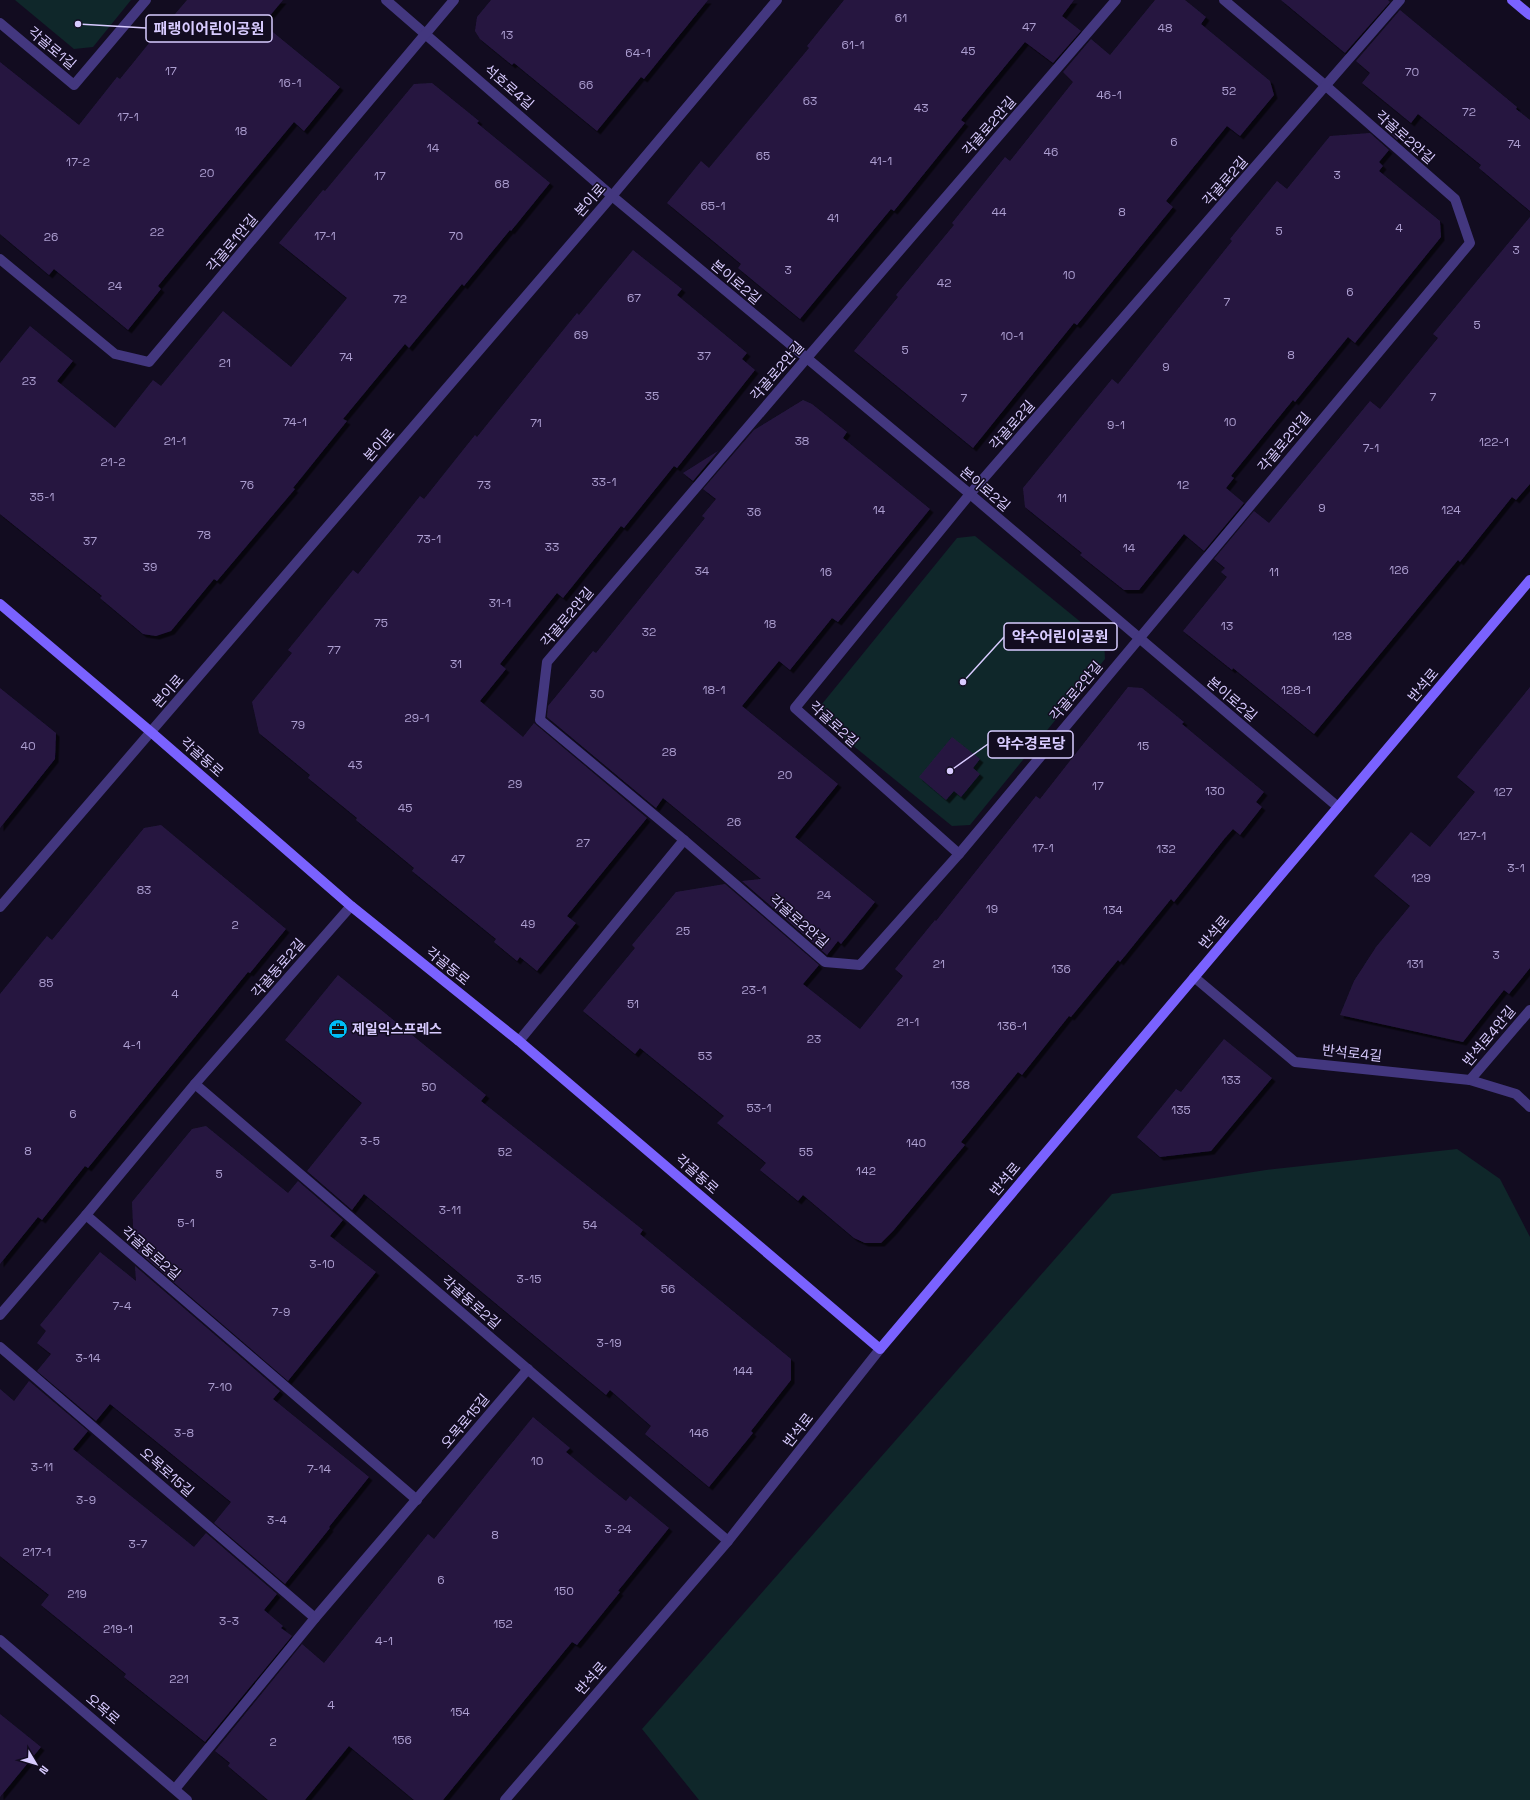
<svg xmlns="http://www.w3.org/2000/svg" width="1530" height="1800" viewBox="0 0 1530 1800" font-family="'Space Grotesk','Noto Sans KR',sans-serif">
<defs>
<filter id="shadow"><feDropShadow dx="3.5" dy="3.5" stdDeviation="0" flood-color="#0009"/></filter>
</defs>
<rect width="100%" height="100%" fill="#120c20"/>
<g fill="#0f272a">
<path d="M15 0H131L93 47 74 49Z"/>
<path d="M975 536 1104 641 1105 659 970 825 952 826 824 722 822 704 957 538Z"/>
<path d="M1457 1149 1500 1179 1530 1237V1800H699L642 1729 1112 1194 1266 1170Z"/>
</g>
<g fill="#261841" filter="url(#shadow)">
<path d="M187 0H283L263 24 340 87 304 131 294 122 158 286 161 289 128 330 54 269 49 275 0 234V62L79 125 117 77 120 79 163 26 164 27Z"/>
<path d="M491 0H708L644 79 641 77 597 131 514 63 512 65 480 39 475 31 477 17Z"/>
<path d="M844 0H1074L1062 16 1081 31 1053 63 1025 42 961 120 965 123 894 211 891 209 800 319 738 268 741 264 667 203 701 161 709 168 809 48 807 46Z"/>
<path d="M1155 0H1185L1206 17 1201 24 1270 81 1274 95 1240 136 1227 126 1166 201 1173 207 1077 325 1074 323 973 448 854 351 898 297 896 295 954 225 952 223 1005 157 1010 161 1073 82 1063 72 1091 39 1110 55Z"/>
<path d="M1281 0H1388L1390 2 1345 53Z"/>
<path d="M1400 10 1517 107 1516 109 1530 120V211L1479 168 1481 165 1418 114 1411 123 1362 83 1370 73 1356 61Z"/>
<path d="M432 83 479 121 477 123 550 183 511 231 510 230 464 286 462 284 409 348 405 344 343 419 347 421 293 488 295 489 217 581 214 579 171 631 156 636 143 634 100 598 102 596 0 514V363L30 326 73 361 57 381 115 428 153 380 161 386 223 311 291 367 347 298 279 243 323 190 325 191 414 84Z"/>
<path d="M1405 130 1397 140 1388 131Z"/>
<path d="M1370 133 1389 150 1379 162 1383 166 1379 171 1440 221 1441 237 1355 343 1348 337 1295 402 1293 400 1231 476 1234 478 1226 488 1244 503 1204 551 1184 534 1139 590H1124L1080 555 1082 553 1025 507 1023 488 1112 379 1118 384 1232 241 1230 239 1277 181 1287 189 1330 136Z"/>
<path d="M1530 217V484L1516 500 1512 497 1460 562 1458 560 1314 734 1233 668 1232 670 1183 631 1227 577 1221 572 1225 568 1214 559 1254 511 1269 523 1370 401 1380 409 1438 338 1433 334Z"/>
<path d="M633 250 682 289 677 295 747 353 742 359 755 370 677 468 674 466 624 528 621 526 563 598 557 593 500 664 506 669 480 701 523 737 534 723 647 818 567 916 576 923 537 971 520 957 517 961 494 942 496 939 412 871 414 868 356 820 357 818 308 778 310 775 259 733 252 702 292 653 288 650 353 570 358 574 420 496 424 499 475 435 477 437 577 313 579 315Z"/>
<path d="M803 400 812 404 847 432 843 438 930 509 838 622 832 618 790 670 779 661 742 706 838 784 795 837 875 902 841 944 838 941 827 955 742 881 761 879 663 798 656 808 547 717 548 706 593 651 596 653 705 518 702 516 716 499 703 489 754 430Z"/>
<path d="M718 451 693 481 683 473Z"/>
<path d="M1128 687 1142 688 1184 722 1182 724 1264 792 1256 802 1262 807 1240 835 1233 829 1225 838 1174 902 1171 899 1120 962 1118 960 1071 1017 1069 1016 1022 1075 1018 1072 961 1142 965 1145 893 1231 881 1243H865L854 1238 803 1195 798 1201 760 1170 766 1163 717 1123 724 1116 640 1048 635 1054 583 1011 635 948 632 945 676 892 725 884 819 965 803 984 860 1029 903 976 895 969 935 920 936 921 1036 796 1040 799Z"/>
<path d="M1530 687V968L1509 994 1504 990 1463 1042 1340 1015 1354 981 1376 947 1410 906 1374 876 1411 832 1430 847 1475 792 1457 777Z"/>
<path d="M0 688 56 733 55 759 0 828Z"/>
<path d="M952 737 980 759 973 768 980 774 961 797 954 791 946 800 919 777Z"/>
<path d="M161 825 286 929 250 973 248 972 88 1168 85 1166 42 1220 38 1217 0 1264V994L47 936 52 940 144 828Z"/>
<path d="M338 975 486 1095 481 1101 643 1230 640 1234 791 1359V1380L751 1431 753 1433 709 1487 645 1434 651 1426 610 1390 606 1395 364 1194 352 1210 307 1171 362 1103 285 1040Z"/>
<path d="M1224 1039 1272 1078 1211 1151 1160 1157 1137 1137 1176 1089 1181 1092Z"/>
<path d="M206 1126 288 1193 298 1181 343 1220 330 1236 376 1272 288 1381 134 1248 132 1202 192 1129Z"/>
<path d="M100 1252 136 1281 135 1266 280 1391 273 1399 369 1477 329 1527 330 1528 285 1584 214 1523 231 1502 110 1404 96 1421 37 1371 51 1354 37 1343 46 1331 40 1325Z"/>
<path d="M29 1381 88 1431 73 1449 194 1547 206 1533 277 1594 264 1610 283 1626 281 1628 292 1636 205 1742 124 1677 126 1674 41 1605 49 1595 0 1556V1389L14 1401Z"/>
<path d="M533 1417 570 1448 566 1452 596 1477 626 1501 630 1496 669 1528 618 1591 620 1592 577 1645 572 1642 443 1800H414L349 1746 305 1800H268L228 1766 230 1763 215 1751 302 1644 324 1663 428 1534 434 1539Z"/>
<path d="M0 1714 41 1747 0 1797Z"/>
</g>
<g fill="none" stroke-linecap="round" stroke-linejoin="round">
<g stroke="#43377f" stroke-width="10">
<path d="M386 0 612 196 970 494 1338 807"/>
<path d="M1116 0 806 359 547 662 540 720 684 840 825 962 860 965 959 854 1470 243 1455 199 1326 86 1224 0"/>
<path d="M0 23 74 85 146 0"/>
<path d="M0 259 115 354 149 362 454 0"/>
<path d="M959 854 795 708 970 494 1400 0"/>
<path d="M0 907 612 196 777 0"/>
<path d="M1194 977 1295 1062 1470 1080 1516 1094 1530 1107"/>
<path d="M519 1041 684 840"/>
<path d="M1470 1080 1530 1010"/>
<path d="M195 1084 728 1541"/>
<path d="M86 1215 417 1500"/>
<path d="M0 1315 86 1215 195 1084 351 906"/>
<path d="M0 1347 315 1618"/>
<path d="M0 1640 187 1800"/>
<path d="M175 1789 315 1618 528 1369"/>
<path d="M505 1800 728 1541 880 1349"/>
</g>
<g stroke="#7a62ff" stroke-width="10">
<path d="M1512 0 1530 15"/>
<path d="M0 604 151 732 351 906 519 1041 880 1349 1530 580"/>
</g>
</g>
<defs>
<symbol id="office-disc" viewBox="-11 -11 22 22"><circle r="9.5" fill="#00bef6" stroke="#120c20"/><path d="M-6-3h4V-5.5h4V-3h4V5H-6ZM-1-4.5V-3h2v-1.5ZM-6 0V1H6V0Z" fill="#111"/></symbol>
</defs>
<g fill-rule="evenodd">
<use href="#office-disc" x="327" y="1018" width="22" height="22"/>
</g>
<g text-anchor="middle" stroke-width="3" stroke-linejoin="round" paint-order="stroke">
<g font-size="12" fill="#ac9ed0">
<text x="901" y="22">61</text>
<text x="1029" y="31">47</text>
<text x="1165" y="32">48</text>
<text x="507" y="39">13</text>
<text x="853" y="49">61-1</text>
<text x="968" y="55">45</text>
<text x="638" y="57">64-1</text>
<text x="171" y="75">17</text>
<text x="1412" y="76">70</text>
<text x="290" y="87">16-1</text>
<text x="586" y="89">66</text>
<text x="1229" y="95">52</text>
<text x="1109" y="99">46-1</text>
<text x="810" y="105">63</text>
<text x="921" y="112">43</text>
<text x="1469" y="116">72</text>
<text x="128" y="121">17-1</text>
<text x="241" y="135">18</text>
<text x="1174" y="146">6</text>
<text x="1514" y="148">74</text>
<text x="433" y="152">14</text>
<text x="1051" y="156">46</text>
<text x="763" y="160">65</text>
<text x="881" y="165">41-1</text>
<text x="78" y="166">17-2</text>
<text x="207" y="177">20</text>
<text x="1337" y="179">3</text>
<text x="380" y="180">17</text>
<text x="502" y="188">68</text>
<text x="713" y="210">65-1</text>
<text x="999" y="216">44</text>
<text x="1122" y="216">8</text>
<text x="833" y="222">41</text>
<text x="1399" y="232">4</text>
<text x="1279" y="235">5</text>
<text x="157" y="236">22</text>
<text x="325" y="240">17-1</text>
<text x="456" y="240">70</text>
<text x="51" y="241">26</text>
<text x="1516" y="254">3</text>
<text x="788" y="274">3</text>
<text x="1069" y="279">10</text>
<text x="944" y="287">42</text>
<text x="115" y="290">24</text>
<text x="1350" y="296">6</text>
<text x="634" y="302">67</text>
<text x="400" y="303">72</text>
<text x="1227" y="306">7</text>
<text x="1477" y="329">5</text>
<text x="581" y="339">69</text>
<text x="1012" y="340">10-1</text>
<text x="905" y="354">5</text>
<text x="1291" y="359">8</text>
<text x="704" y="360">37</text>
<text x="346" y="361">74</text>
<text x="225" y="367">21</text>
<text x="1166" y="371">9</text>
<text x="29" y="385">23</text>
<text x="652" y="400">35</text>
<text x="1433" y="401">7</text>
<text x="964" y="402">7</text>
<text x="295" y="426">74-1</text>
<text x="1230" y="426">10</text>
<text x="536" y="427">71</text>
<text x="1116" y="429">9-1</text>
<text x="175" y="445">21-1</text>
<text x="802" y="445">38</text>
<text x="1494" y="446">122-1</text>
<text x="1371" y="452">7-1</text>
<text x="113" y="466">21-2</text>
<text x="604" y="486">33-1</text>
<text x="247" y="489">76</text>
<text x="484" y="489">73</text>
<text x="1183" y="489">12</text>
<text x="42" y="501">35-1</text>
<text x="1062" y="502">11</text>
<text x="1322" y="512">9</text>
<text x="879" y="514">14</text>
<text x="1451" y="514">124</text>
<text x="754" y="516">36</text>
<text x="204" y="539">78</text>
<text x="429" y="543">73-1</text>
<text x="90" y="545">37</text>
<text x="552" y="551">33</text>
<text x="1129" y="552">14</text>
<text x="150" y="571">39</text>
<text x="1399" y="574">126</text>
<text x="702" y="575">34</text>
<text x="826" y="576">16</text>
<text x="1274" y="576">11</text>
<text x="500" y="607">31-1</text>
<text x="381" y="627">75</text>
<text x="770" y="628">18</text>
<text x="1227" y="630">13</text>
<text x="649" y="636">32</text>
<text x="1342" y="640">128</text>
<text x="334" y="654">77</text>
<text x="456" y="668">31</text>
<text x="714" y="694">18-1</text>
<text x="1296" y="694">128-1</text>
<text x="597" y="698">30</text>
<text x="417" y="722">29-1</text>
<text x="298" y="729">79</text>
<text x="28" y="750">40</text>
<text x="1143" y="750">15</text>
<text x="669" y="756">28</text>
<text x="355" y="769">43</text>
<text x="785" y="779">20</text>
<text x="515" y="788">29</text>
<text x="1098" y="790">17</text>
<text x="1215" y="795">130</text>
<text x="1503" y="796">127</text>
<text x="405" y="812">45</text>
<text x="734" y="826">26</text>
<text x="1472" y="840">127-1</text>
<text x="583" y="847">27</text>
<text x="1043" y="852">17-1</text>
<text x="1166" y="853">132</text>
<text x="458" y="863">47</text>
<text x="1516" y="872">3-1</text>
<text x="1421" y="882">129</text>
<text x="144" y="894">83</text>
<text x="824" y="899">24</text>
<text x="992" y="913">19</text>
<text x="1113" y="914">134</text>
<text x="528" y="928">49</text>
<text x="235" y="929">2</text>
<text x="683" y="935">25</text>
<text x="1496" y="959">3</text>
<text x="939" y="968">21</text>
<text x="1415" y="968">131</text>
<text x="1061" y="973">136</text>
<text x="46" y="987">85</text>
<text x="754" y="994">23-1</text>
<text x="175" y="998">4</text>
<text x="633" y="1008">51</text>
<text x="908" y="1026">21-1</text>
<text x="1012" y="1030">136-1</text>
<text x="814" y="1043">23</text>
<text x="132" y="1049">4-1</text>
<text x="705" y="1060">53</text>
<text x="1231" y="1084">133</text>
<text x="960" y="1089">138</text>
<text x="429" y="1091">50</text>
<text x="759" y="1112">53-1</text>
<text x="1181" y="1114">135</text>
<text x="73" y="1118">6</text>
<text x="370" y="1145">3-5</text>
<text x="916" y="1147">140</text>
<text x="28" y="1155">8</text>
<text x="505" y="1156">52</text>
<text x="806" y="1156">55</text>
<text x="866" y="1175">142</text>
<text x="219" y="1178">5</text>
<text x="450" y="1214">3-11</text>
<text x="186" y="1227">5-1</text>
<text x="590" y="1229">54</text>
<text x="322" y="1268">3-10</text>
<text x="529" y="1283">3-15</text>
<text x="668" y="1293">56</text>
<text x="122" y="1310">7-4</text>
<text x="281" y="1316">7-9</text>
<text x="609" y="1347">3-19</text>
<text x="88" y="1362">3-14</text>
<text x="743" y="1375">144</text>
<text x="220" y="1391">7-10</text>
<text x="184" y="1437">3-8</text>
<text x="699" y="1437">146</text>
<text x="537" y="1465">10</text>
<text x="42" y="1471">3-11</text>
<text x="319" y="1473">7-14</text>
<text x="86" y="1504">3-9</text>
<text x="277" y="1524">3-4</text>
<text x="618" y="1533">3-24</text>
<text x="495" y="1539">8</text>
<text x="138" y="1548">3-7</text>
<text x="37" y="1556">217-1</text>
<text x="441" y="1584">6</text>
<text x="564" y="1595">150</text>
<text x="77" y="1598">219</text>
<text x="229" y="1625">3-3</text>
<text x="503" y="1628">152</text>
<text x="118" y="1633">219-1</text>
<text x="384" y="1645">4-1</text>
<text x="179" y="1683">221</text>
<text x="331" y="1709">4</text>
<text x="460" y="1716">154</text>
<text x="402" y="1744">156</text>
<text x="273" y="1746">2</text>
</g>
<g font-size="14" fill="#d8cbff" stroke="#120c20">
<text transform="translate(52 48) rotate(40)" y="5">각골로1길</text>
<text transform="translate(509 87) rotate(41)" y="5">석호로4길</text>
<text transform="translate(989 126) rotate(-49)" y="5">각골로2안길</text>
<text transform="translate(1405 137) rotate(41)" y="5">각골로2안길</text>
<text transform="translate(1225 181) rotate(-49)" y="5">각골로2길</text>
<text transform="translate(590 200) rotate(-49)" y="5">본이로</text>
<text transform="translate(232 243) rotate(-50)" y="5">각골로1안길</text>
<text transform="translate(736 282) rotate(40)" y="5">본이로2길</text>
<text transform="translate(777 371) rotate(-49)" y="5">각골로2안길</text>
<text transform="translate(1012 425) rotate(-49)" y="5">각골로2길</text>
<text transform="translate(1284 442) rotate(-50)" y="5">각골로2안길</text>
<text transform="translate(379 445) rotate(-49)" y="5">본이로</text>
<text transform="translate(985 489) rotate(40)" y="5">본이로2길</text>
<text transform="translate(567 617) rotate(-50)" y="5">각골로2안길</text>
<text transform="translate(1423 685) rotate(-50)" y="5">반석로</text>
<text transform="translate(168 691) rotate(-49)" y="5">본이로</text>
<text transform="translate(1076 691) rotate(-50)" y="5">각골로2안길</text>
<text transform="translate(1232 699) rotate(40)" y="5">본이로2길</text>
<text transform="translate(834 724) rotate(42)" y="5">각골로2길</text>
<text transform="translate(202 757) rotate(41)" y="5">각골동로</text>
<text transform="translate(799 921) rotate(41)" y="5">각골로2안길</text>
<text transform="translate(1214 932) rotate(-50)" y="5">반석로</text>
<text transform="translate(448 966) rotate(39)" y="5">각골동로</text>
<text transform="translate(278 968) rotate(-49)" y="5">각골동로2길</text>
<text transform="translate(1489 1036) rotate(-50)" y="5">반석로4안길</text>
<text transform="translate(1352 1053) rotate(6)" y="5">반석로4길</text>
<text transform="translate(697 1174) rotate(41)" y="5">각골동로</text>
<text transform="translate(1005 1179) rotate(-50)" y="5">반석로</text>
<text transform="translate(151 1253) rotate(41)" y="5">각골동로2길</text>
<text transform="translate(471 1302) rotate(41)" y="5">각골동로2길</text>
<text transform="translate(465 1421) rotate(-50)" y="5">오목로15길</text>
<text transform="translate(798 1430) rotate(-52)" y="5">반석로</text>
<text transform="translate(167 1472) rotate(41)" y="5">오목로15길</text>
<text transform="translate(591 1678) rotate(-49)" y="5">반석로</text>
<text transform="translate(103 1709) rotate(40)" y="5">오목로</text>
</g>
<g font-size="14" font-weight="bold" fill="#d8cbff" stroke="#120c20" text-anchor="start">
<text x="352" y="1034">제일익스프레스</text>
</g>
</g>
<path fill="none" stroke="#d8cbff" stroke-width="1.5" d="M78 24L146 28M963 682L1004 637M950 771L988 744"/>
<g fill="#d8cbff" stroke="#120c20" stroke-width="1.5">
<circle cx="78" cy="24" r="4"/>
<circle cx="963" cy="682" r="4"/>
<circle cx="950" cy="771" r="4"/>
</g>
<g fill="#120c20" stroke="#d8cbff" stroke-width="1.5">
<rect x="146" y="15" width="126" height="27" rx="4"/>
<rect x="1004" y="623" width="113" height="27" rx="4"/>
<rect x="988" y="731" width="85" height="27" rx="4"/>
</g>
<g font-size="15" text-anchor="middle" font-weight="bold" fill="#d8cbff">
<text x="209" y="34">패랭이어린이공원</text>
<text x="1060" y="642">약수어린이공원</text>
<text x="1031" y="749">약수경로당</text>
</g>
<g transform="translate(36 1764) rotate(128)" stroke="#120c20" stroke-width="3" paint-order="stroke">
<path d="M0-3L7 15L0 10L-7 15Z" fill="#d8cbff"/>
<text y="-6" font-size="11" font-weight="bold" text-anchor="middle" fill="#d8cbff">N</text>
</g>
</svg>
